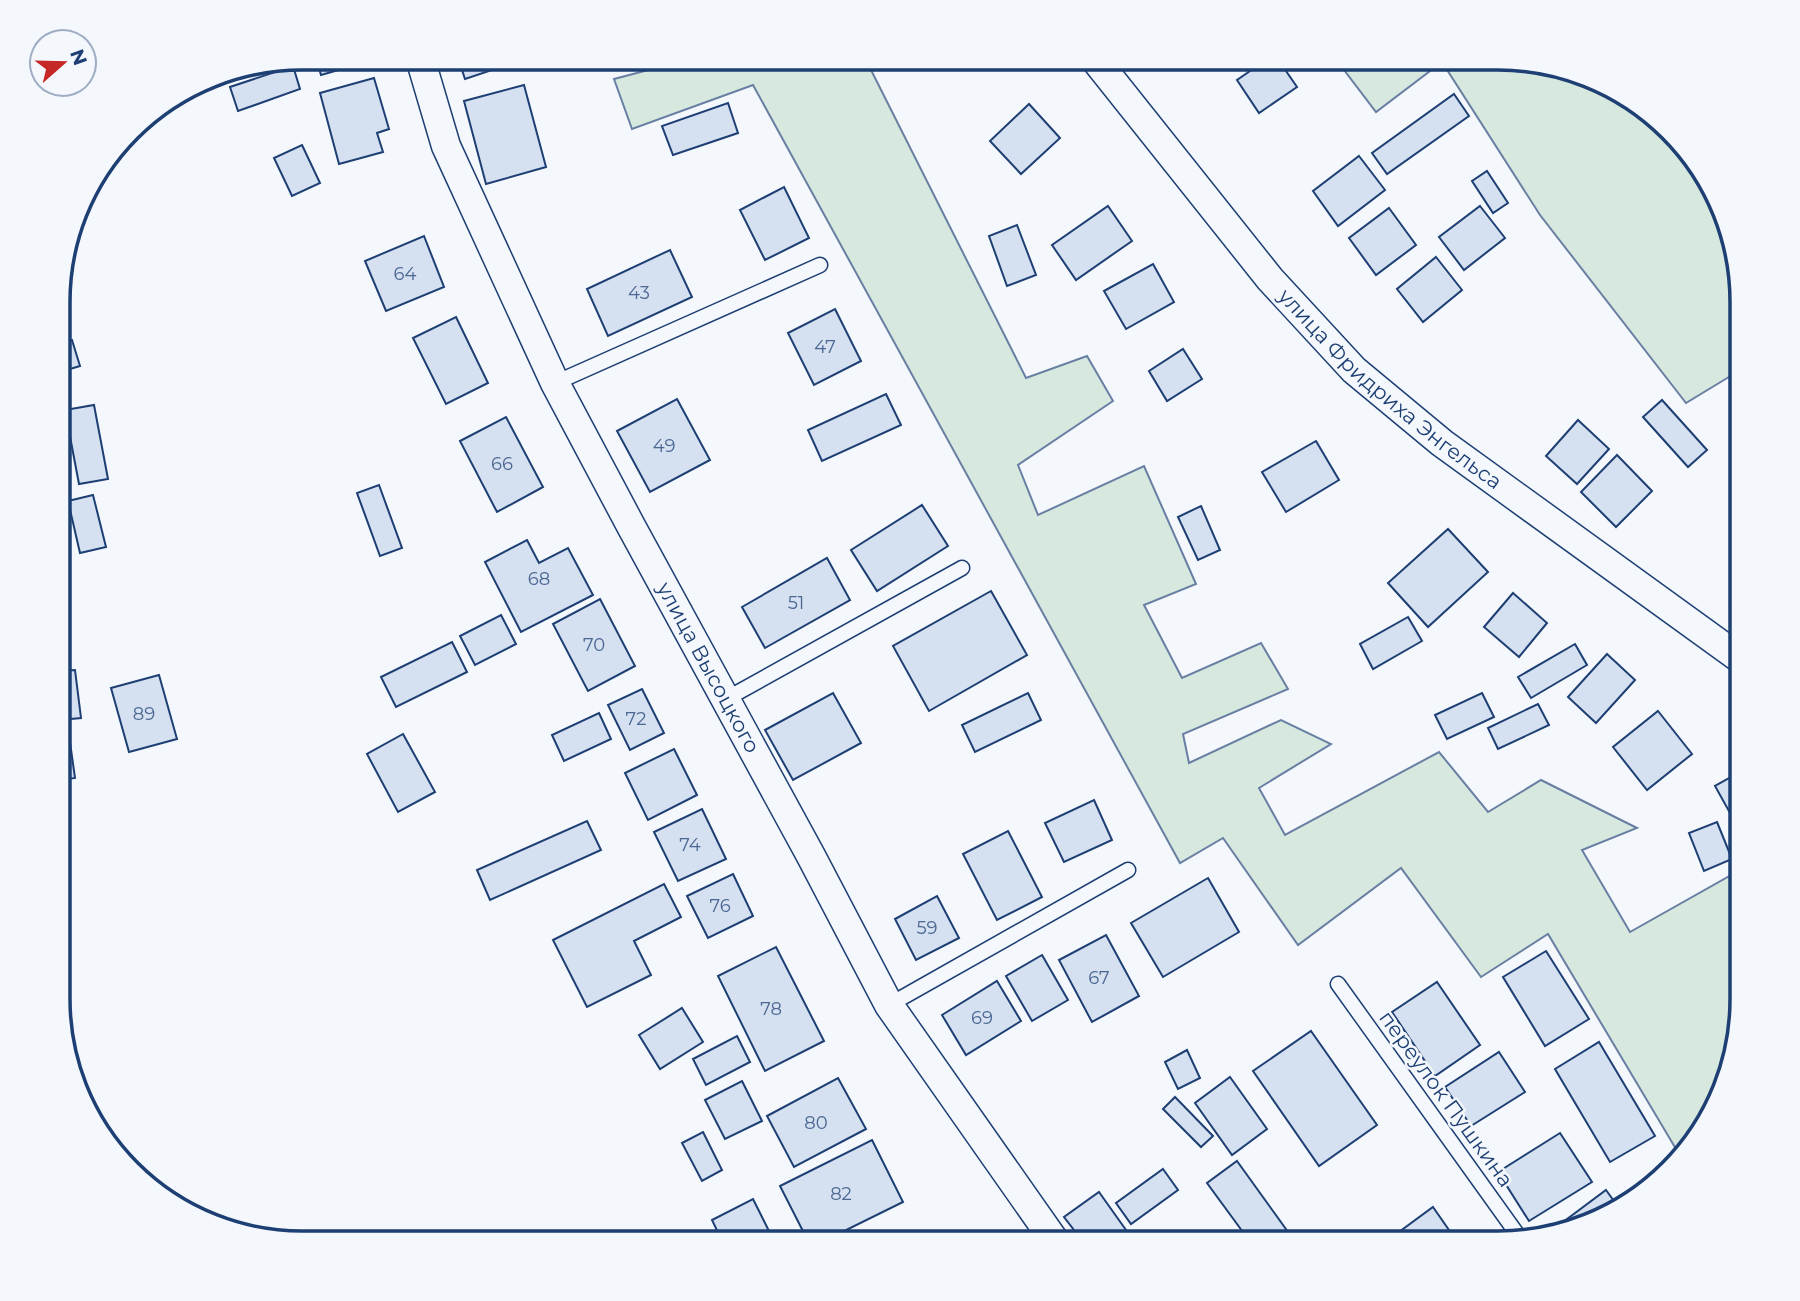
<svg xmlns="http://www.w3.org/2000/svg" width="1800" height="1301" viewBox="0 0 1800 1301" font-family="Montserrat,sans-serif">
<rect width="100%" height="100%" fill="#f4f7fb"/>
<g fill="#d7e8df" stroke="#687fa3" stroke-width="2">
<path d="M694 58H865L1026 378 1087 356 1113 401 1018 465 1038 515 1144 466 1196 584 1144 605 1182 678 1261 643 1288 689 1183 734 1189 763 1281 720 1331 744 1259 788 1285 835 1439 752 1488 812 1541 780 1637 828 1582 850 1630 932 1742 869C1742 956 1751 1045 1706 1122 1699 1135 1693 1147 1681 1157L1679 1154 1548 934 1481 977 1401 868 1298 945 1223 838 1180 863 753 85 632 129 614 79Z"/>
<path d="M1335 58H1513L1591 76 1647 109 1717 194 1742 287V369L1686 403 1540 215 1442 62 1376 112Z"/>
</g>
<g fill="#d5e0f0" stroke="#1d3f73" stroke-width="2">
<path d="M316 58H369L370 61 321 75Z"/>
<path d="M458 58H518L519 61 465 79Z"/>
<path d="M1269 58H1277L1297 87 1259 113 1237 80Z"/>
<path d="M293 66 300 89 238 111 230 87Z"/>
<path d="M374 78 389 129 377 133 383 152 339 164 320 93Z"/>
<path d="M524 85 546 167 486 184 464 101Z"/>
<path d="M1454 94 1469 116 1387 174 1372 153Z"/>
<path d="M728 103 738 133 673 155 662 126Z"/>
<path d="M1029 104 1060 138 1021 174 990 141Z"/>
<path d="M302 145 320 183 292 196 274 158Z"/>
<path d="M1359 156 1385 190 1338 226 1313 191Z"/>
<path d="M1487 171 1508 203 1493 213 1472 181Z"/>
<path d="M784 187 809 238 765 260 740 210Z"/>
<path d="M1108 206 1132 241 1076 280 1052 245Z"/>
<path d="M1480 206 1505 238 1464 270 1439 237Z"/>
<path d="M1389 208 1416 245 1376 275 1349 238Z"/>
<path d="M1017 225 1036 275 1007 286 989 236Z"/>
<path d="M424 236 444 287 386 311 365 261Z"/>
<path d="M670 250 692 297 608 336 587 289Z"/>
<path d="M1436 257 1462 290 1423 322 1397 289Z"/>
<path d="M1153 264 1174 302 1126 329 1104 291Z"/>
<path d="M835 309 861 361 814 385 788 333Z"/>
<path d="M456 317 488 383 446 404 413 338Z"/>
<path d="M72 340 80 366 60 372V343Z"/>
<path d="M1183 349 1202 379 1167 401 1149 371Z"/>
<path d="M886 394 901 425 822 461 808 430Z"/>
<path d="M677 399 710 460 650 492 617 431Z"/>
<path d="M1662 400 1707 450 1688 467 1643 417Z"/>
<path d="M94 405 108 479 79 484 65 410Z"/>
<path d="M506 417 543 487 497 512 460 441Z"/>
<path d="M1578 420 1609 449 1577 484 1546 456Z"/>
<path d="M1316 441 1339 480 1286 512 1262 472Z"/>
<path d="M1617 455 1652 491 1616 527 1581 492Z"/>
<path d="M379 485 402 548 380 556 357 493Z"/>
<path d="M93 495 106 547 80 553 68 501Z"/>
<path d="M922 505 948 546 877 591 851 550Z"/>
<path d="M1201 506 1220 550 1198 560 1178 517Z"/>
<path d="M1448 529 1488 572 1428 627 1388 583Z"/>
<path d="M527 540 539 563 568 548 593 595 521 632 485 562Z"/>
<path d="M827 558 850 600 765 648 742 607Z"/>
<path d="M1742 587V612L1730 605Z"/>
<path d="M991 591 1027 655 929 711 893 646Z"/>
<path d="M1513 593 1547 623 1519 657 1484 627Z"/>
<path d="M600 599 635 666 588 691 553 624Z"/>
<path d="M60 602 67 656 60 657Z"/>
<path d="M501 615 516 644 475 665 460 636Z"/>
<path d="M1408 617 1422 641 1373 669 1360 644Z"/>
<path d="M452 642 467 672 396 707 381 677Z"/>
<path d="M1575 644 1587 665 1531 698 1518 677Z"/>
<path d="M1607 654 1635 680 1596 723 1568 697Z"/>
<path d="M75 670 81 718 60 720V671Z"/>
<path d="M159 675 177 739 129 752 111 688Z"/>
<path d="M642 689 664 733 630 750 608 705Z"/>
<path d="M833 693 861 743 793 780 765 730Z"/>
<path d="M1028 693 1041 720 975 752 962 725Z"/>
<path d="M1482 693 1494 717 1447 739 1435 715Z"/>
<path d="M1538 704 1549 725 1498 749 1488 728Z"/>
<path d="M1658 711 1692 754 1647 790 1613 747Z"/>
<path d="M599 713 611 739 564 761 552 735Z"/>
<path d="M403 734 435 792 398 812 367 754Z"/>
<path d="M69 735 75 778 60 780V736Z"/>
<path d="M674 749 697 795 648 820 625 773Z"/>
<path d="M1742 771V830L1740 831 1715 786Z"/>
<path d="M1094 800 1112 840 1064 862 1045 823Z"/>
<path d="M702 809 726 859 678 881 654 832Z"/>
<path d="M587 821 601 850 490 900 477 870Z"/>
<path d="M1717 822 1732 859 1704 871 1689 833Z"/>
<path d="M1008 831 1042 897 997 920 963 854Z"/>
<path d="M733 874 753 916 708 938 687 896Z"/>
<path d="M1208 878 1239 932 1163 977 1131 923Z"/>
<path d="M664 884 681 917 634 941 651 975 587 1007 553 940Z"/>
<path d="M937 896 959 938 916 960 895 919Z"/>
<path d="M1106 935 1139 996 1092 1022 1059 960Z"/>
<path d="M776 947 824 1041 765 1071 718 976Z"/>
<path d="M1546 951 1589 1019 1545 1046 1503 977Z"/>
<path d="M1042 955 1068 1000 1032 1021 1006 976Z"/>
<path d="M997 981 1021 1021 966 1055 942 1015Z"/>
<path d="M1437 982 1480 1045 1435 1076 1392 1012Z"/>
<path d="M682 1008 703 1042 660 1069 639 1035Z"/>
<path d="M60 1009 65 1023 60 1025Z"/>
<path d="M1311 1031 1377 1125 1319 1166 1253 1071Z"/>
<path d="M737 1036 750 1062 706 1085 693 1059Z"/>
<path d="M1599 1042 1655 1136 1610 1162 1555 1069Z"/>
<path d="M1187 1050 1200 1078 1178 1089 1165 1062Z"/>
<path d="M1499 1052 1525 1092 1471 1126 1445 1087Z"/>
<path d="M1230 1077 1267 1129 1232 1155 1195 1103Z"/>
<path d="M838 1078 866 1129 794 1167 767 1116Z"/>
<path d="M742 1081 762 1121 725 1139 705 1100Z"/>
<path d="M85 1083 103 1131 101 1132 90 1121 78 1085Z"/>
<path d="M1175 1097 1213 1136 1201 1147 1163 1109Z"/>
<path d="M703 1132 722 1170 702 1181 682 1143Z"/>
<path d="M1560 1133 1592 1182 1529 1221 1498 1172Z"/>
<path d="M872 1140 903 1202 820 1243H809L780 1186Z"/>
<path d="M1237 1161 1296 1243H1243L1248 1239 1207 1183Z"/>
<path d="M1163 1169 1178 1190 1131 1224 1116 1203Z"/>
<path d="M1606 1190 1619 1208 1606 1218 1551 1231Z"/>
<path d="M1099 1192 1126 1230 1108 1243H1084L1064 1217Z"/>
<path d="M753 1199 775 1243H723L712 1220Z"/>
<path d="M1433 1207 1458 1243H1384Z"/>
</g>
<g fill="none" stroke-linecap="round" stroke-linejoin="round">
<defs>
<g id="service">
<path d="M555 383 820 265"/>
<path d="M726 699 962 568"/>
<path d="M1338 984 1520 1238"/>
<path d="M889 1005 1128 870"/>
</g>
<g id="minor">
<path id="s1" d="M420 58 446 146 555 383 631 526 811 856 889 1005 1056 1243"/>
<path id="s2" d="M1094 58 1270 279 1354 370 1442 443 1742 660"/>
</g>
</defs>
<use href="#service" stroke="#1d3f73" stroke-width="17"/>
<use href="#minor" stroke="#1d3f73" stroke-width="31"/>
<use href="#service" stroke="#f4f7fb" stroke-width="14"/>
<use href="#minor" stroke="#f4f7fb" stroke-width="28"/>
</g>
<g text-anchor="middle" stroke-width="5" stroke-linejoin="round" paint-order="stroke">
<g font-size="18" fill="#4b6792">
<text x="405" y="280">64</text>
<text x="639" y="299">43</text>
<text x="825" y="353">47</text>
<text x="664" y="452">49</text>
<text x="502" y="470">66</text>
<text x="539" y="585">68</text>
<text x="796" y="609">51</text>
<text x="594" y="651">70</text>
<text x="144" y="720">89</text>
<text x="636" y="725">72</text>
<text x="690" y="851">74</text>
<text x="720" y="912">76</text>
<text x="927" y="934">59</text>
<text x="1099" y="984">67</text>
<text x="771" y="1015">78</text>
<text x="982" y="1024">69</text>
<text x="816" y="1129">80</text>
<text x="841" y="1200">82</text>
</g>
<g font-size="21" fill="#1d3f73" stroke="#f4f7fb">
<text dy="7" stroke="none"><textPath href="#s2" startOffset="446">улица Фридриха Энгельса</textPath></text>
<text dy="7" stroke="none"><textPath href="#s1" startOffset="676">улица Высоцкого</textPath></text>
<text transform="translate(1446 1099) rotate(54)" y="7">переулок Пушкина</text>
</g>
</g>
<path d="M0 0H1800V1301H0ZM302 70H1498A232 232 0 0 1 1730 302V999A232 232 0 0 1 1498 1231H302A232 232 0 0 1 70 999V302A232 232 0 0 1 302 70Z" fill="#f4f7fb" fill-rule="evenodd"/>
<path fill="none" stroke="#1d3f73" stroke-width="3.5" d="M302 70H1498A232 232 0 0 1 1730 302V999A232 232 0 0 1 1498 1231H302A232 232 0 0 1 70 999V302A232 232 0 0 1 302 70Z"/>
<g transform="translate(63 63) rotate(70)"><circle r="33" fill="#f4f7fb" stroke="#9eadc5" stroke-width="2"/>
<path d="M0-5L12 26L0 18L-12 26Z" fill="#c62828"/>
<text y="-10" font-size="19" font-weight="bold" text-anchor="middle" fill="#1d3f73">N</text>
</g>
</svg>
